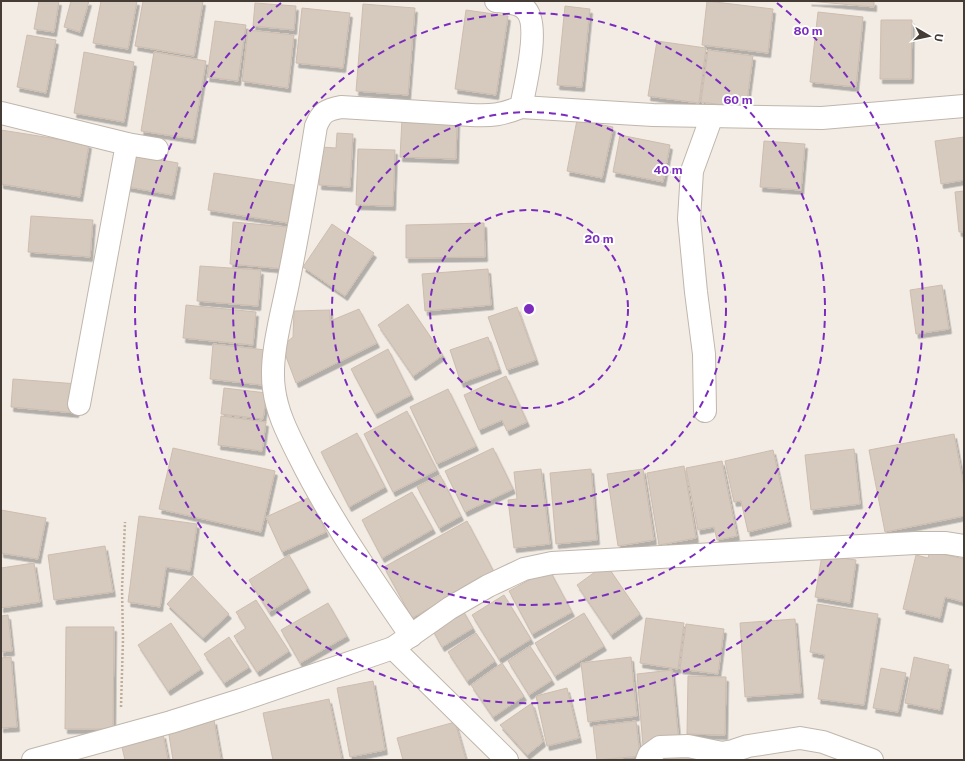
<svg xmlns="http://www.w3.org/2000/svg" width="965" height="761" viewBox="0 0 965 761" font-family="'Public Sans',sans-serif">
<defs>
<filter id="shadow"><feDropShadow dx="2.5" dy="4.5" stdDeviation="0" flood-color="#0004"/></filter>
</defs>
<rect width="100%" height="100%" fill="#f2ece5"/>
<g fill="#d6c9be" stroke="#cebdae" filter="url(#shadow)">
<path d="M39 1H59L54 32 34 29Z"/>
<path d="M71 1H89L80 32 64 27Z"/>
<path d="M101 1H137L128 49 93 43Z"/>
<path d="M143 1H203L194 56 135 46Z"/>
<path d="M707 1 773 9 768 53 702 45Z"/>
<path d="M809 1H874V7Z"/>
<path d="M255 3 296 6 294 30 253 26Z"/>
<path d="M363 4 415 8 408 95 356 91Z"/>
<path d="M565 6 590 9 582 87 557 85Z"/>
<path d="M302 8 350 13 343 68 296 63Z"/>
<path d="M466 10 508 16 496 95 455 89Z"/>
<path d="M818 12 863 17 856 87 810 82Z"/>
<path d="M881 20H912L911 79H880Z"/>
<path d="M215 21 246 25 238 81 207 77Z"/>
<path d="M248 30 294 35 288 88 242 81Z"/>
<path d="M27 35 56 40 46 93 17 87Z"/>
<path d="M657 41 706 48 699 103 648 96Z"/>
<path d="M708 50 753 56 746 108 701 102Z"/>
<path d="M84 52 134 62 124 122 74 113Z"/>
<path d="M154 52 206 61 193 139 141 131Z"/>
<path d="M402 119 457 122 456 159 400 157Z"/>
<path d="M577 120 613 127 602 178 567 171Z"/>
<path d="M1 130 89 144 80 197 1 184Z"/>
<path d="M337 133 353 134 350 187 319 185 321 147 336 148Z"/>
<path d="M620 135 670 145 663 182 613 172Z"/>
<path d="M964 137V180L941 184 935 141Z"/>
<path d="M764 141 805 144 801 190 760 187Z"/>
<path d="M358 149 395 150 393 206 356 205Z"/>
<path d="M128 154 178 163 172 195 123 186Z"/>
<path d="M214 173 294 185 288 223 208 210Z"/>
<path d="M964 191V232H959L955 192Z"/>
<path d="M31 216 93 220 90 257 28 252Z"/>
<path d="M233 222 288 227 285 269 230 264Z"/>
<path d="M484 223 485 257 406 258V225Z"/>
<path d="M332 224 374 253 345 296 303 267Z"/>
<path d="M200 266 261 270 258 306 197 301Z"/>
<path d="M488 269 491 305 425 311 422 274Z"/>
<path d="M942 285 949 329 916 334 910 290Z"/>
<path d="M408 304 443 355 413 376 378 325Z"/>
<path d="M186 305 256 312 253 345 183 338Z"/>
<path d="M517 307 536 360 507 370 488 317Z"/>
<path d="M359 309 377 343 296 383 282 346 293 337 294 311 330 310V321Z"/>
<path d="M488 337 499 369 461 383 450 350Z"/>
<path d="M213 344 266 350 262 385 210 379Z"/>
<path d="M388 349 411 395 375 414 351 369Z"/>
<path d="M506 376 527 422 507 431 502 420 479 430 464 395Z"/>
<path d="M13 379 78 384 76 413 11 407Z"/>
<path d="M224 388 267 393 263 419 221 414Z"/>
<path d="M448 389 476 446 437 464 410 407Z"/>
<path d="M407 411 437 470 393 492 364 434Z"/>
<path d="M221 416 266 422 262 451 218 445Z"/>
<path d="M357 433 385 487 349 507 321 452Z"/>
<path d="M954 434 964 487V516L885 532 869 450Z"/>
<path d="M173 448 275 471 261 532 159 509Z"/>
<path d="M493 448 513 489 465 512 445 471Z"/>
<path d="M854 449 860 504 811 510 805 455Z"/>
<path d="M773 450 789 522 748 532 741 501 734 502 725 461Z"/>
<path d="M722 461 737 536 717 540 714 527 698 530 686 468Z"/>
<path d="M684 466 696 538 659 545 647 473Z"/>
<path d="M541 469 550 544 514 548 508 500 517 499 514 472Z"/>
<path d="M591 469 597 540 556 544 550 473Z"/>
<path d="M643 469 654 540 618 546 607 474Z"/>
<path d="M440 475 461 516 439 528 417 487Z"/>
<path d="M412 492 433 529 382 558 362 520Z"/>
<path d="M310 497 326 532 282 552 266 517Z"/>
<path d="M1 510 46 518 38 559 1 553Z"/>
<path d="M139 516 197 524 190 571 166 567 160 607 128 602Z"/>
<path d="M467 521 494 572 412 618 384 567Z"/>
<path d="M105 546 113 592 54 600 48 555Z"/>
<path d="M930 551 964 559V602L945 597 940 618 903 609 916 555 928 558Z"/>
<path d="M289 555 308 588 269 612 249 580Z"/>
<path d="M822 555 856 560 850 603 815 597Z"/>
<path d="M34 563 40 602 1 608V568Z"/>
<path d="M606 564 640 614 611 635 577 585Z"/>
<path d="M549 569 572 612 532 634 509 591Z"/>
<path d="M193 576 229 614 203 638 167 604Z"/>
<path d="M504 595 531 639 499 659 472 615Z"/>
<path d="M256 600 289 651 257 672 234 636 246 628 236 612Z"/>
<path d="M328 603 347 636 300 663 281 630Z"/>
<path d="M817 604 878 614 864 705 818 699 825 655 810 652Z"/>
<path d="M462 609 473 628 442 647 431 627Z"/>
<path d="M584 613 604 646 555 676 535 643Z"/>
<path d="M8 615 12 651 1 652V616Z"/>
<path d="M646 618 684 623 678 669 640 663Z"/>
<path d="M795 619 801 693 745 697 740 623Z"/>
<path d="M171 623 201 669 168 691 138 645Z"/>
<path d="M686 624 724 629 718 674 680 669Z"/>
<path d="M66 627H114L113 729H65Z"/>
<path d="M476 633 495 661 467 681 448 652Z"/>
<path d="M229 637 249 667 224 683 204 654Z"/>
<path d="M530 646 552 680 529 695 508 661Z"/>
<path d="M11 657 17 727 1 728V658Z"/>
<path d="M631 657 637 716 588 722 581 663Z"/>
<path d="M914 657 949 665 940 710 905 703Z"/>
<path d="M502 663 524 696 493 717 471 685Z"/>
<path d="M881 668 906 673 898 712 873 708Z"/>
<path d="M672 670 679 743 643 746 637 674Z"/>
<path d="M688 676 726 677 725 735 687 734Z"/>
<path d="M373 681 385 750 350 757 337 688Z"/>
<path d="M567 688 579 738 547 746 536 696Z"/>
<path d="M329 699 342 760H273L263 713Z"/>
<path d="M532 703 543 742 527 755 500 725Z"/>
<path d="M214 720 221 760H173L168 729Z"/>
<path d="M636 721 640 756 597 760 593 726Z"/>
<path d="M455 722 466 760H403L397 738Z"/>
<path d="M163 734 168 760H125L121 743Z"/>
<path d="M661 750 676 758 680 750 701 760H657Z"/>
</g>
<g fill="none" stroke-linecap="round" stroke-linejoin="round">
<defs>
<g id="minor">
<path d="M521 107 653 115 822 118 964 106"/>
<path d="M1 113 127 144 157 149"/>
<path d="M79 404 127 144"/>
<path d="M705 411 704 354 696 292 689 219 692 171 712 116"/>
<path d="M411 636C371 577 330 519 299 456 288 434 277 413 274 389 269 356 283 311 289 278 299 228 308 177 316 126 322 112 326 110 341 107L471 115C492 116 501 115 521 107 525 87 541 23 525 9 518 2 506 2 496 1"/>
<path d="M393 648 450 608 488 586 524 569 552 563 915 543H946L964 546"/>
<path d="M33 760 171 722 241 700 393 648 507 760"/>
<path d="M647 760 649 755 660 747 688 746 722 753 733 751 748 746 800 738 823 742 872 760"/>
</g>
</defs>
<use href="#minor" stroke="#c0b6ab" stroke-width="24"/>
<path stroke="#bfad99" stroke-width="2.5" stroke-dasharray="2 2" stroke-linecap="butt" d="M121 707 123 639 122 589 125 522"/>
<use href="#minor" stroke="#fff" stroke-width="22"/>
</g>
<g fill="none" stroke="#7b2cbf" stroke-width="2" stroke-dasharray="7 5">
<circle cx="529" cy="309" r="99"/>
<circle cx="529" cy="309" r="197"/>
<circle cx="529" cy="309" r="296"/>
<path d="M777 3A394 394 0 1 1 281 3"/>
</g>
<circle cx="529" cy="309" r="6" fill="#7b2cbf" stroke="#fff" stroke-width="2"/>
<g font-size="12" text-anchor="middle" font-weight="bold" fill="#7b2cbf" stroke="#fff" stroke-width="4" stroke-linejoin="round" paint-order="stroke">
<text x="808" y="35">80 m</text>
<text x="738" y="104">60 m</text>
<text x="668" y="174">40 m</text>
<text x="599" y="243">20 m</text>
</g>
<rect width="965" height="761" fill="none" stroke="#443c35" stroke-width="4"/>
<g transform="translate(929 36) rotate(99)" stroke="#ffffff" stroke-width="3" paint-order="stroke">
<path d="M0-3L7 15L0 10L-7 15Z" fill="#443c35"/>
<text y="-6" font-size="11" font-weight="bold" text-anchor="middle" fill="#443c35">U</text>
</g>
</svg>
